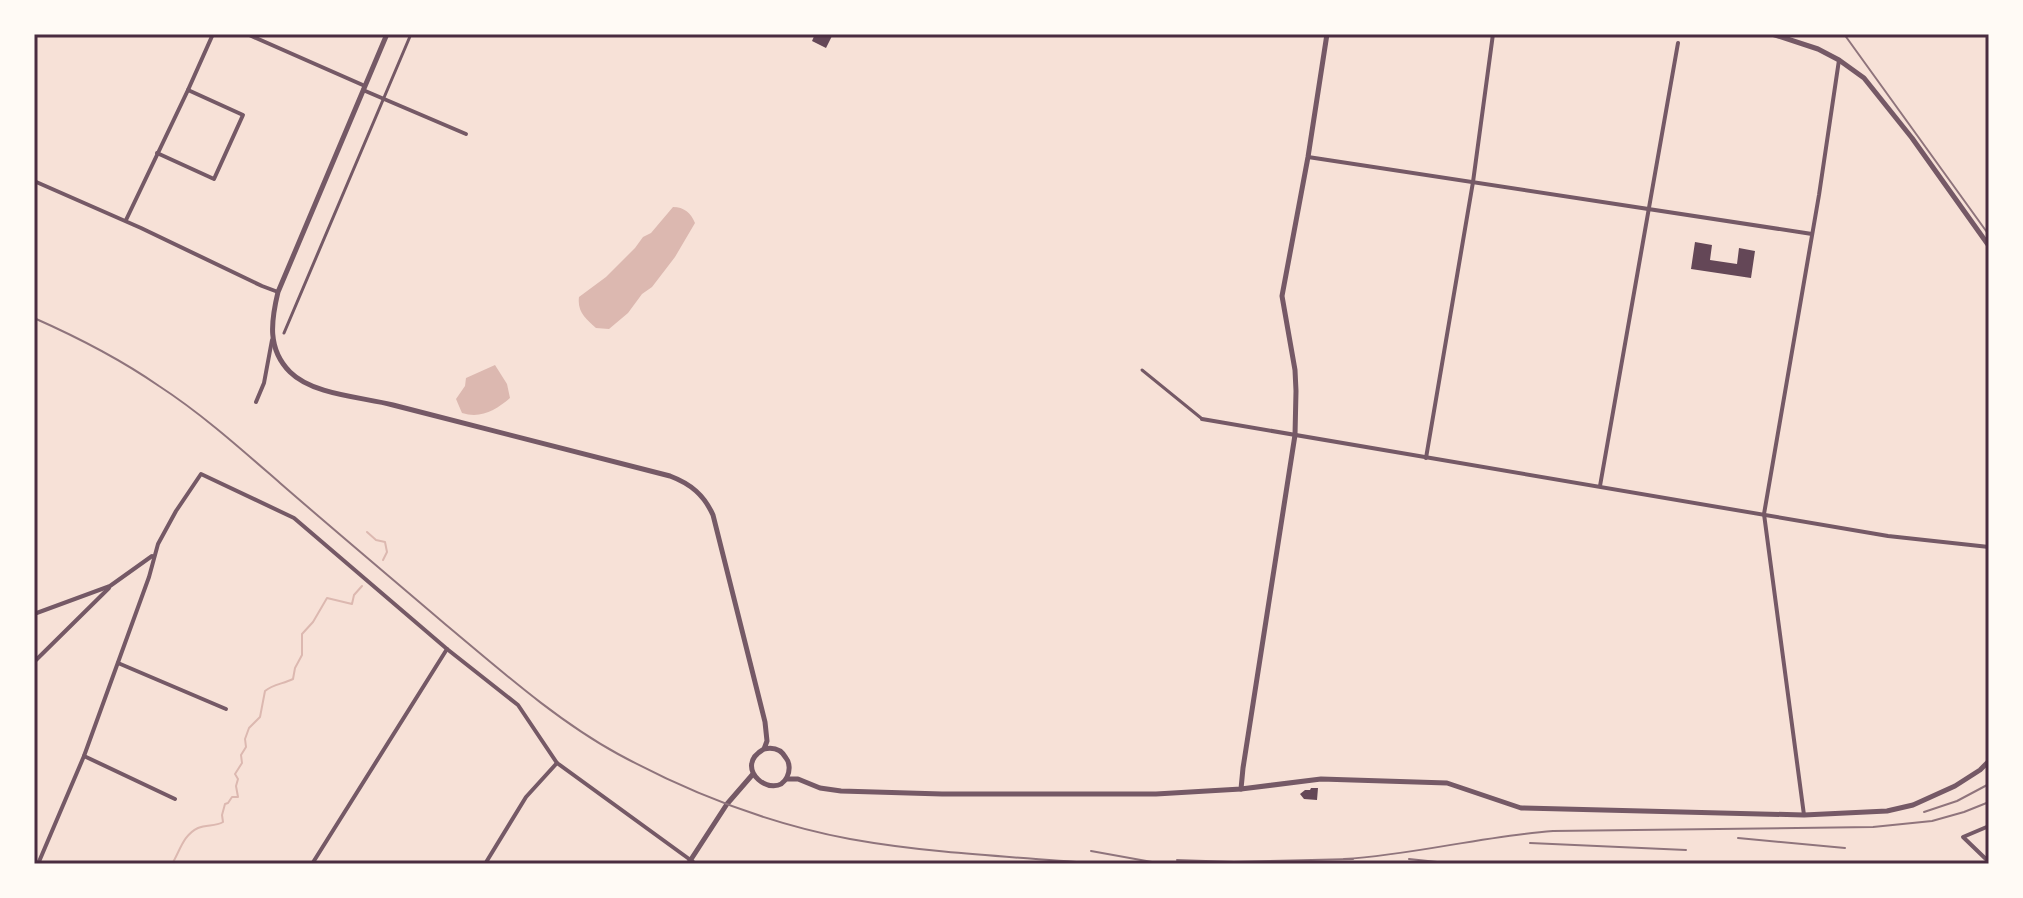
<svg xmlns="http://www.w3.org/2000/svg" width="2023" height="898" viewBox="0 0 2023 898" font-family="Merriweather,serif">
<rect width="100%" height="100%" fill="#f7e1d7"/>
<g fill="#dcb8b0">
<path d="M673 207C684 207 691 213 695 223L675 257 652 287 642 294 628 313 609 329 596 328C586 319 577 312 579 297L606 277 635 248 643 237 651 233Z"/>
<path d="M495 365 507 384 510 398C496 410 481 419 462 413L456 399 465 386 466 378Z"/>
</g>
<g fill="none" stroke-linecap="round" stroke-linejoin="round">
<g stroke="#dcb8b0" stroke-width="2">
<path d="M367 532 376 540 385 542 387 552 383 560"/>
<path d="M172 864C180 851 183 835 198 828 207 824 215 827 223 822L222 815 225 804 228 803 232 797H238L236 786 238 779 235 774 242 763 241 755 246 747 245 739 249 728 260 717 265 691C273 684 283 684 293 679L295 668 302 655V634L313 622 327 598 352 604 354 595 362 586"/>
</g>
</g>
<g fill="#644757">
<path d="M815 34H833L826 48 812 41Z"/>
<path d="M1695 242 1712 245 1710 260 1737 264 1739 248 1755 251 1751 278 1691 269Z"/>
<path d="M1311 788H1318L1317 800 1304 799 1300 794 1305 790H1310Z"/>
</g>
<g fill="none" stroke-linecap="round" stroke-linejoin="round">
<g stroke="#755966" stroke-width="3">
<path d="M284 333 411 34"/>
<path d="M1142 370 1201 418"/>
</g>
<g stroke="#755966" stroke-width="4">
<path d="M247 34 365 86"/>
<path d="M34 38 36 34"/>
<path d="M363 90 466 134"/>
<path d="M157 153 214 179 243 115 188 90"/>
<path d="M1308 157 1812 234"/>
<path d="M34 181 141 228 262 286 278 292"/>
<path d="M126 220 188 90 213 34"/>
<path d="M256 402 264 383 272 340"/>
<path d="M1202 419 1888 536 1989 547"/>
<path d="M1426 458 1473 182 1493 34"/>
<path d="M1600 486 1678 43"/>
<path d="M34 614 110 586 152 556"/>
<path d="M34 662 109 588"/>
<path d="M118 663 226 709"/>
<path d="M84 756 175 799"/>
<path d="M1804 815 1764 514 1819 195 1839 60"/>
<path d="M1989 826 1963 837 1989 862"/>
<path d="M38 864 84 756 149 577 158 544 176 511 201 474 294 518 447 649 518 705 557 763 696 864"/>
<path d="M312 864 447 649"/>
<path d="M485 864 526 797 557 763"/>
</g>
<g stroke="#755966" stroke-width="5">
<path d="M387 34 278 292C271 321 267 349 290 372 313 395 362 397 393 405 486 428 578 453 670 476 691 484 704 495 713 515L765 722 767 741 764 749C730 768 775 802 787 777 790 771 790 763 786 758 781 749 773 747 764 749"/>
<path d="M1772 34 1818 49 1839 60 1864 78 1912 138 1989 246"/>
<path d="M787 779H798L820 788 841 791 942 794H1156L1241 789 1321 779 1447 783 1521 808 1804 815 1887 811 1913 805 1955 786 1980 770 1989 761"/>
<path d="M1241 789 1243 768 1295 435 1296 391 1295 370 1282 296 1308 157 1327 34"/>
<path d="M688 864 727 804 753 774"/>
</g>
<g stroke="#8f747c" stroke-width="2">
<path d="M1844 34 1989 235"/>
<path d="M34 318C77 337 120 359 159 386 202 414 241 449 280 483 334 530 390 577 445 624 499 669 556 720 618 754 690 793 770 824 850 839 933 854 1019 857 1103 864"/>
<path d="M1924 812 1957 801 1989 784"/>
<path d="M1738 838 1845 848"/>
<path d="M1530 843 1686 850"/>
<path d="M1091 851 1163 864"/>
<path d="M1344 859C1414 855 1482 836 1553 831L1873 827 1932 821 1964 812 1989 802"/>
<path d="M1409 859 1456 864"/>
<path d="M1177 860 1234 862 1353 859"/>
</g>
</g>
<rect width="2023" height="898" fill="none" stroke="#fffaf5" stroke-width="72"/>
<rect x="36" y="36" width="1951" height="826" fill="none" stroke="#4a2c40" stroke-width="3"/>
</svg>
